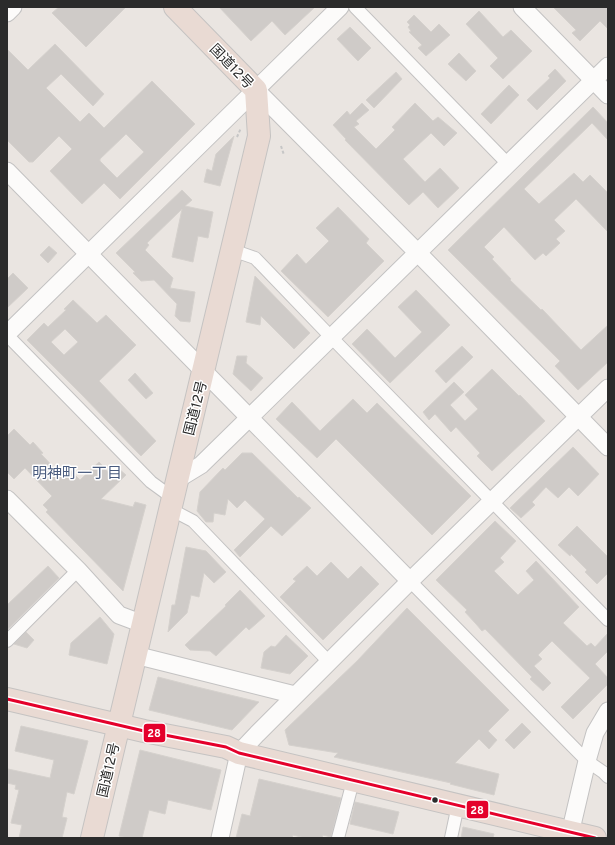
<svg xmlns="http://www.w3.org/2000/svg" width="615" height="845" viewBox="0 0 615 845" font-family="Overpass,'Noto Sans JP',sans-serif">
<rect width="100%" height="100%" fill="#eae5e1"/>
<g fill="#cfcbc8" stroke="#d5d1cd" fill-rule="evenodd">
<path d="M59 7H126L86 47 52 13Z"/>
<path d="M219 7H315L285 35 272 21 251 41Z"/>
<path d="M553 7H608V29L600 21 580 41 572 33 576 30Z"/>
<path d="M479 11 503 37 511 30 532 51 503 79 490 66 498 58 466 24Z"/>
<path d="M414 15 431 32 439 24 450 35 426 56 418 48 422 45 409 32 411 31 408 27 410 25 407 22Z"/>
<path d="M350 27 371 48 358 61 337 39Z"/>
<path d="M55 44 104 94 93 106 61 74 46 88 80 122 89 113 104 128 152 81 195 124 120 199 104 183 82 204 50 171 72 149 59 136 33 162H29L7 140V49L28 70ZM126 134 144 152 117 178 100 161V159Z"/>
<path d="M459 53 476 71 466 81 448 64Z"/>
<path d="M555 69 566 81 537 110 527 100 550 78 548 76Z"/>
<path d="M396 72 402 79 374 108 366 100Z"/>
<path d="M509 85 519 95 491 124 481 114Z"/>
<path d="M362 103 369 110 356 121 359 124 354 127 376 149 395 130 392 127 415 103 433 121 438 117 457 133 444 146 431 133 403 159 425 182 440 168 459 188 438 208 423 192 409 205 345 140 346 139 333 125 347 111 350 115Z"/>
<path d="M593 107 608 123V140L592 123 524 189 539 204 574 173 583 182 590 175 608 193V232L576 199 554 220 565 231 556 239 560 243 546 256 543 253 535 260 504 227 484 247 494 257 492 259 511 279 510 280 541 310 542 309 581 350 608 325V362L578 390 555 366 560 361 448 250Z"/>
<path d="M234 136 220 186 204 182 207 169 212 171 216 154Z"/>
<path d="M182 190 192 200 185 206 213 212 208 238 198 236 193 262 172 257 182 209 147 243 149 245 145 250 173 278 170 288 195 292 190 322 180 321 175 316 177 304 154 280 141 281 133 273 135 272 116 253Z"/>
<path d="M338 207 369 239 366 243 384 261 328 317 281 271 297 254 306 264 329 241 316 228Z"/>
<path d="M49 246 57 253 48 263 40 255Z"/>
<path d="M13 273 28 288 7 308V279Z"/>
<path d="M255 276 310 333 294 349 261 316 260 325 246 322Z"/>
<path d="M416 290 450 325 390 383 352 344 367 329 395 358 422 332 398 307Z"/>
<path d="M73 300 97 323 106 315 136 345 99 381 156 441 141 456 83 396 27 340 44 323 48 327 66 310 64 309ZM65 329 78 342 64 355 51 342Z"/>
<path d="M462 346 473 357 446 383 435 371Z"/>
<path d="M237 356H247L246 363 263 378 251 391 233 374Z"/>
<path d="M492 369 519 396 520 395 545 421 492 471 477 456 480 453 456 427 451 432 435 414 429 420 423 412 454 382 464 392 450 405 465 421 478 409 465 395Z"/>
<path d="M135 373 153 393 146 399 128 380Z"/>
<path d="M353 399 367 413 377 403 471 496 432 535 336 439 317 458 276 419 292 402 320 431Z"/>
<path d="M14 429 30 445 33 442 43 453 41 454 60 474 67 467 80 480 99 462 112 476 119 469 126 475 101 499 133 507 135 502 146 505 123 591 46 512 48 510 43 505 52 496 25 468 14 479 7 472V436Z"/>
<path d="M573 447 599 474 578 496 569 487 558 498 546 487 532 502 535 505 521 518 510 508Z"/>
<path d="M242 453H252L298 498 299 497 311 508 282 536 271 526 240 557 234 550 265 519 245 500 237 508 228 499 225 515 214 513 213 522H206L197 511 200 492 223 468 225 470Z"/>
<path d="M495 521 516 541 500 558 504 562 494 571 518 595 534 580 526 571 536 561 579 607 563 623 587 646 591 643 595 647 608 633V651L595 664 608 678V684L573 719 561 707 590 678 552 641 538 655 542 659 534 666 551 683 543 691 530 679 532 677 485 629 482 631 476 624 465 612 467 610 436 580Z"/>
<path d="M577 526 608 557V573L597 584 585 572 587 570 571 554 570 556 558 545Z"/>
<path d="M186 547 206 551 226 572 214 583 204 573 199 597 191 595 187 613 168 632 172 605H175Z"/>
<path d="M331 562 348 579 361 566 379 584 323 640 280 597 296 581 293 579 307 566 317 576Z"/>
<path d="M48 566 59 578 7 630V605Z"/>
<path d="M240 590 265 616 249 630 246 627 216 656 210 651 190 650 185 645 226 606 225 605Z"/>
<path d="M407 608 509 710 488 731 497 740 489 749 479 739 455 763 499 774 494 795 450 784 451 783 334 757 338 753 289 745 285 730 357 661Z"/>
<path d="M100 617 114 634 107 664 69 655 71 643Z"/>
<path d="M26 632 34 640 27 648 14 644Z"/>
<path d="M286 635 308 656 290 674 261 668 264 652 271 646 275 647Z"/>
<path d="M158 677 193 686 259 702 232 730 149 710Z"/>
<path d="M522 723 531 732 514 749 505 740Z"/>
<path d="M21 726 88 741 74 794 67 792 62 817 67 818 62 838H19L22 825 11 823 19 790 15 789 16 785 7 783 8 769 50 778 54 760 15 751Z"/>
<path d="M140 750 221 770 211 810 168 800 165 814 149 810 142 838H127L119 836Z"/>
<path d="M259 779 341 798 331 837 323 835 322 838H305L293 835 292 838H236L242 814 250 816Z"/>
<path d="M355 802 399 812 393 834 350 824Z"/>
<path d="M463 827 494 834 493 838H461Z"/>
</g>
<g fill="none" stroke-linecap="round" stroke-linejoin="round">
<defs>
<g id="street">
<path d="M355 7 508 164"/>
<path d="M232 250 255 258 331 337 608 620"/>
<path d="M7 335 151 482 173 498"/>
<path d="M170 509 193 521 329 662"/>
<path d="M410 581 587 761 603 772 608 777"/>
<path d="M7 641 78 570"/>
<path d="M338 838 353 781"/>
<path d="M451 838 458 805"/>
</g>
<g id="secondary">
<path d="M522 7 608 95"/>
<path d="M7 13 13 7"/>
<path d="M256 90 418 253 608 447"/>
<path d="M7 171 410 581"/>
<path d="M7 334 340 7"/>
<path d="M178 479 201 465 608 66"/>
<path d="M7 499 78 570 119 615 143 624"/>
<path d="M135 655 295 695"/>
<path d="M220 838 239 753 257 734 410 581 608 388"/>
<path d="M569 838 587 761 595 733 608 711"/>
</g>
<g id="highway">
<path d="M7 699 144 731 226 747 239 753 595 838"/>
<path d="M92 838 259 136 256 90 175 7"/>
</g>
</defs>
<use href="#street" stroke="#c3c2c2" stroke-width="14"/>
<use href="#secondary" stroke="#c3c2c2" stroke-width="19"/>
<use href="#highway" stroke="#c5c3c2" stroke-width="24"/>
<g stroke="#c6c6c6" stroke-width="2" stroke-dasharray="3 2" stroke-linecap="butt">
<path d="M237 137 241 128"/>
<path d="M281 146 284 155"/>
</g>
<use href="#street" stroke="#fcfbfa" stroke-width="12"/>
<use href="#secondary" stroke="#fcfbfa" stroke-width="17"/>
<use href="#highway" stroke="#e9dad3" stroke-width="22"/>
<defs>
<path id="bus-1" d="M7 699 144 731 226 747 239 753 595 838"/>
</defs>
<use href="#bus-1" stroke="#fff" stroke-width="6"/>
<use href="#bus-1" stroke="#e4002b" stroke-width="3"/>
</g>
<circle fill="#2b2b2b" stroke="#fff" stroke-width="1.5" cx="435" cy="800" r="3.5"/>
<g text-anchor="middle" stroke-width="3" stroke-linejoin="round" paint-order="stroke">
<g font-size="14" fill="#2b2b2b" stroke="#fff">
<text transform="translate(232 66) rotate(46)" y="5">国道12号</text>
<text transform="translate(195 408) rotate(-76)" y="5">国道12号</text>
<text transform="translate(108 770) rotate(-77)" y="5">国道12号</text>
</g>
<g font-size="15" fill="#495b7e" stroke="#fff">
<text x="77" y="478">明神町一丁目</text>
</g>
</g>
<g stroke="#fff" stroke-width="1.5">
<rect x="143" y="723" width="23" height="20" rx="4" fill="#e4002b"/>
<rect x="466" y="800" width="23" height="19" rx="4" fill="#e4002b"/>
</g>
<g font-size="11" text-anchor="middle" font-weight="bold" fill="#fff">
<text x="154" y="737">28</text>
<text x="477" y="814">28</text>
</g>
<rect width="615" height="845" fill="none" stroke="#2b2b2b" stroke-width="16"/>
</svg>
